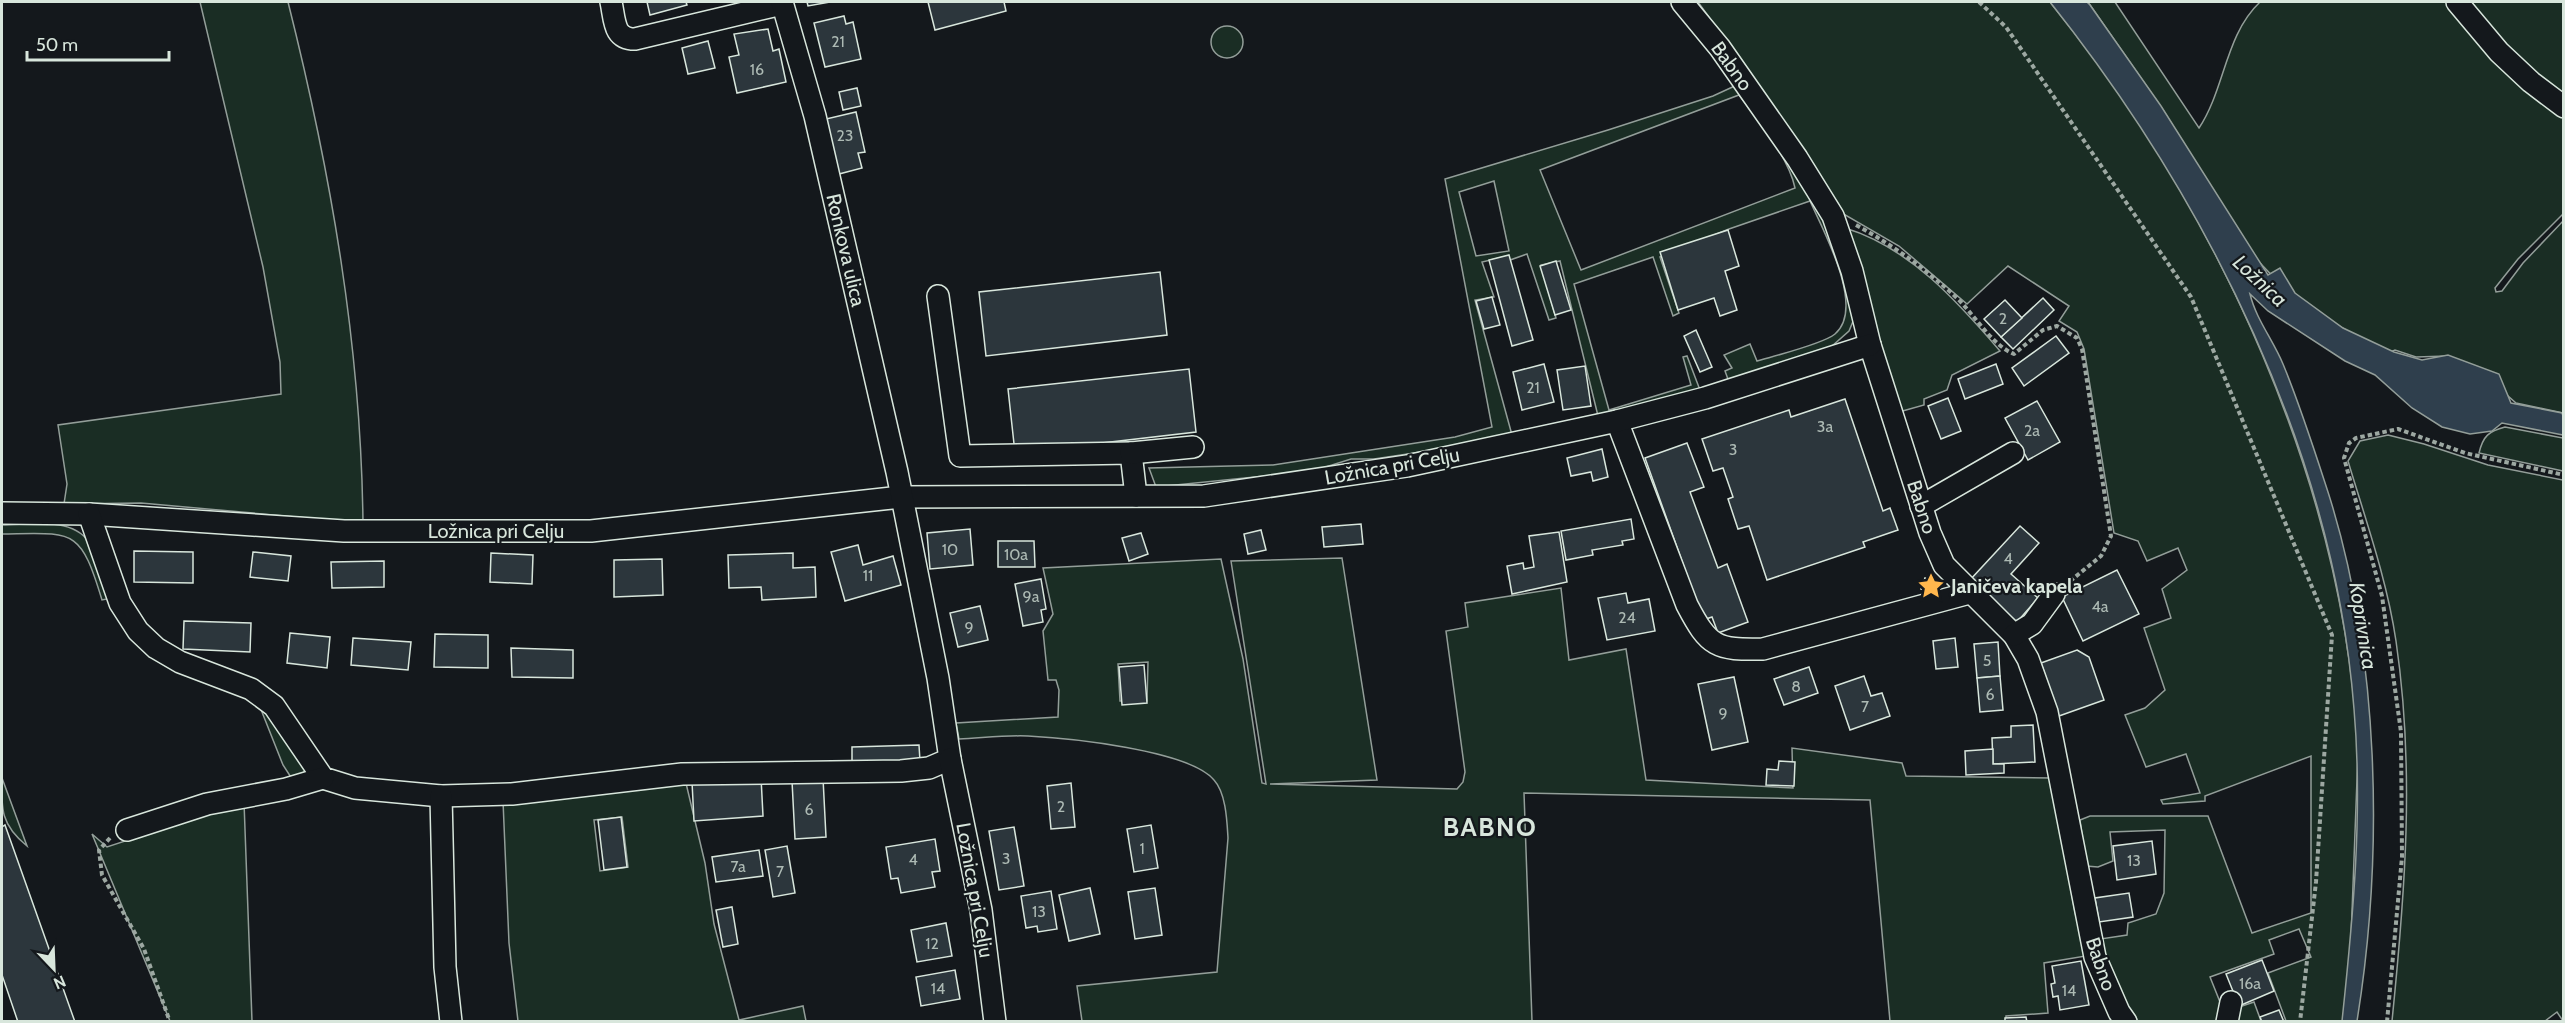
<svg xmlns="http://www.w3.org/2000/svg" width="2565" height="1023" viewBox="0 0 2565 1023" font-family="Cabin,sans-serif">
<rect width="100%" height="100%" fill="#14181c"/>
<g fill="#1a2d24" stroke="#939e99" stroke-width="1.5" fill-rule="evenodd">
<path d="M200 2H288C331 173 361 346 363 523L141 503 64 504 67 484 58 425 281 394 280 362 263 267Z"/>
<path d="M1698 2H2050C2218 208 2345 485 2358 753L2350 965 2343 1021H2286L2268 973 2311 957 2299 929 2269 940 2274 954 2210 977 2222 1007V1021H2136L2110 975 2100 939 2127 935 2128 923 2156 914 2164 893 2165 830 2110 832 2113 861 2098 867 2086 866 2080 820 2090 816H2208L2252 933 2311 913V756L2205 796V801L2163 804 2161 800 2200 793 2186 754 2146 767 2125 715 2145 708 2165 690 2144 628 2171 618 2162 589 2187 570 2178 548 2147 561 2138 541 2114 533 2084 349 2077 332 2059 321 2069 306 2008 266 1967 304 1899 246 1840 212 1781 117Z"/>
<path d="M2088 2H2115L2199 128C2225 89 2225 35 2260 2H2452L2563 115V214L2518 259 2495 288 2496 292 2502 291 2523 263 2563 221V413L2516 403 2499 388 2447 356 2416 357 2395 350 2388 353C2339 328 2289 298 2254 256L2163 110Z"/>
<path d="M2465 2H2563V93L2533 77Z"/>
<circle cx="1227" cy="42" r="16"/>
<path d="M1739 84 1822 213 1843 269 1854 319 1849 331 1832 346 1729 382 1725 371 1732 368 1724 355 1750 344 1757 361C1774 356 1823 344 1835 334 1866 308 1823 230 1810 201L1729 229 1660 257 1679 313 1673 316 1653 257 1574 284 1609 410 1691 385 1683 357 1687 356 1700 390 1599 420 1560 261 1541 265 1556 318 1549 320 1527 254 1510 260 1507 256 1482 262 1494 297 1475 300 1512 435 1421 452 1374 459H1351L1313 471 1156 487 1149 468 1273 465 1455 437 1492 427 1445 179 1608 130 1713 96ZM1739 95C1758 119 1789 158 1795 188L1581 270 1540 170ZM1494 181 1509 251 1476 256 1459 192Z"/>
<path d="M1845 228C1909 247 1958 302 2000 351L1952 375 1947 390 1924 399V405L1899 412Z"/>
<path d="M2505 427 2563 438V471L2479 453C2483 436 2489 431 2505 427Z"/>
<path d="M2388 435 2424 444 2488 465 2563 480V1021L2557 1012 2545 1021H2392C2405 893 2415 770 2396 641 2387 580 2366 521 2348 461L2360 441Z"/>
<path d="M2 525C29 525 71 516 89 542 100 557 105 581 112 598L102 600C80 527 74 533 2 534Z"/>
<path d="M1342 558 1377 780 1270 784 1457 789 1463 782 1465 772 1446 631 1468 627 1465 603 1561 588 1569 660 1626 649 1646 780 1793 788 1792 748 1902 763 1906 776 2051 778 2075 912 2086 956 2044 963 2048 1013 2006 1016V1021H1890L1870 800 1524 793 1532 1021H1082L1077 986 1217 972 1228 838C1227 821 1226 793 1214 780 1189 750 1068 738 1028 736 1005 735 982 738 959 739L956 723 1058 717 1059 690 1056 680H1048L1043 631 1053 614 1043 568 1221 559 1243 659 1262 783 1266 784 1231 561ZM1148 662 1147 701H1120L1118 664Z"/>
<path d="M258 702 276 718 306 770 294 782 283 765Z"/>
<path d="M2 778 27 846C1 825 1 809 2 778Z"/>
<path d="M685 779 705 863 714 924 739 1020 803 1006 806 1021H518L509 943 503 801ZM622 817 628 867 600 871 594 820Z"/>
<path d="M244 802 252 1021H170L92 834 107 847Z"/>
<path d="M2254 1002 2261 1021 2234 1022 2236 1008Z"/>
</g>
<path fill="#2f3f4d" stroke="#939e99" stroke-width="1.5" d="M2050 2H2087L2090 5 2161 106 2268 275 2280 268 2295 293 2343 328 2394 352 2422 360 2448 355 2499 374 2511 403 2562 413 2563 416V435L2502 423 2492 431 2470 434 2442 427 2412 408 2375 375 2345 361 2268 311 2250 294C2256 319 2273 340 2283 364 2300 405 2314 449 2328 492 2380 655 2384 854 2357 1021H2342C2353 918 2363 813 2354 709 2334 452 2208 201 2050 2Z"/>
<g fill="#2c363c" stroke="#d8e6dc" stroke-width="1.5">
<path d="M647 2H686L687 5 650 15Z"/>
<path d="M807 2H830L808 6Z"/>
<path d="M928 2H1004L1006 11 935 30Z"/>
<path d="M844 16 846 24 853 22 861 59 825 67 814 23Z"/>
<path d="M768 29 773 51 779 49 786 82 737 93 729 57 739 55 734 34Z"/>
<path d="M708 41 715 68 688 74 682 48Z"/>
<path d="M857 88 861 106 843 110 839 92Z"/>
<path d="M856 112 865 152 858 153 862 168 839 174 826 119Z"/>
<path d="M1728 230 1739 266 1725 271 1737 310 1720 316 1714 298 1678 310 1660 252Z"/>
<path d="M1509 255 1533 340 1512 346 1489 260Z"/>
<path d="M1556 261 1571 310 1555 315 1540 266Z"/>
<path d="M1160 272 1167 335 986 356 979 292Z"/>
<path d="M1492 297 1500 325 1484 329 1476 301Z"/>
<path d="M2043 298 2054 310 2013 349 2001 337Z"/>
<path d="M2005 300 2022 318 2001 337 1984 319Z"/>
<path d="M1696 330 1712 367 1700 372 1684 336Z"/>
<path d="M2056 336 2069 353 2024 386 2012 368Z"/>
<path d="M1544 364 1554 402 1522 410 1513 372Z"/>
<path d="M1996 364 2003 384 1965 399 1958 379Z"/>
<path d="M1585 366 1591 406 1563 410 1557 370Z"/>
<path d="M1189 369 1196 432 1015 453 1008 389Z"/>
<path d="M1948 398 1961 431 1941 439 1928 406Z"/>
<path d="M1845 399 1883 511 1890 508 1898 530 1863 542 1865 547 1767 580 1749 526 1738 529 1728 499 1733 497 1723 468 1713 471 1702 439 1789 410 1791 417Z"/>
<path d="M2037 401 2060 442 2028 460 2005 418Z"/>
<path d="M1687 443 1704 487 1690 492 1718 568 1727 564 1748 622 1718 633 1712 617 1703 620 1645 458Z"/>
<path d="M1602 449 1608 477 1593 481 1591 472 1571 476 1567 458Z"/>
<path d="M1631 519 1634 539 1622 541 1623 545 1592 550 1593 555 1566 560 1561 531Z"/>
<path d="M1361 524 1363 544 1324 547 1322 527Z"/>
<path d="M2020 526 2039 543 2011 574 2038 598 2017 622 1970 580Z"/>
<path d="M970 529 973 565 930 569 927 533Z"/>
<path d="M1261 530 1266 550 1248 554 1244 534Z"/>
<path d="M1559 532 1567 582 1512 594 1507 566 1523 563 1524 569 1534 567 1529 536Z"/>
<path d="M1141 533 1148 554 1129 561 1122 538Z"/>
<path d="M998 541H1034L1035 567H998Z"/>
<path d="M858 545 863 565 893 556 901 585 845 601 831 552Z"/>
<path d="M134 551 193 552V583L134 582Z"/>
<path d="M253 552 291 556 288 581 250 577Z"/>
<path d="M491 553 533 555 532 584 490 582Z"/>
<path d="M793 553V568L815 567 816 597 762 600 761 587 729 588 728 555Z"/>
<path d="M662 559 663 595 614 597V560Z"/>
<path d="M384 561V587L332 588 331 562Z"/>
<path d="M2117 570 2139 614 2083 641 2062 597Z"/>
<path d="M1925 578 1941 583 1937 594 1921 589Z"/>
<path d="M1041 579 1046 609 1041 610 1043 622 1023 626 1015 584Z"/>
<path d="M1626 593 1628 603 1649 599 1655 631 1607 640 1598 598Z"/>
<path d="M980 606 988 640 958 647 950 613Z"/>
<path d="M184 621 251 623 250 652 183 649Z"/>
<path d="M290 633 330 637 327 668 287 663Z"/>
<path d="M435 634 488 635V668L434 667Z"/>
<path d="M353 638 411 642 408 670 351 665Z"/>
<path d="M1955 638 1958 667 1936 669 1933 641Z"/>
<path d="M1998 642 2000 676 1977 678 1974 644Z"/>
<path d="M511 648 573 650V678L512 677Z"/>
<path d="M2077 650 2089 657 2104 700 2059 716 2041 663Z"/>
<path d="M1144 665 1147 703 1122 705 1119 667Z"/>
<path d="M1809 667 1818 693 1784 705 1774 679Z"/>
<path d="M1864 676 1871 696 1882 693 1890 716 1850 730 1835 686Z"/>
<path d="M2000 676 2003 710 1980 712 1977 678Z"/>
<path d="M1734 677 1748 742 1712 750 1698 684Z"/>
<path d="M2033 725 2035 762 1993 764 1992 738 2011 737V726Z"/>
<path d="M919 745 920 761 852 770V747Z"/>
<path d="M1993 749V764H2004V773L1966 775 1965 751Z"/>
<path d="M1779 761 1795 762 1794 786 1766 785 1767 769 1778 770Z"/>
<path d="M761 777 763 816 694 821 692 782Z"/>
<path d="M823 778 826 837 795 839 792 781Z"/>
<path d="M1071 783 1075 827 1051 829 1047 786Z"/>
<path d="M621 817 627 867 604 870 598 820Z"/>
<path d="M5 825 75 1022H18L2 975V827Z"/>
<path d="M1151 825 1158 868 1134 872 1127 829Z"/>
<path d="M1014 827 1024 886 999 890 989 831Z"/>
<path d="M935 839 940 871 932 872 935 887 901 893 898 878 891 879 886 847Z"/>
<path d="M2152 841 2156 874 2117 880 2113 846Z"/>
<path d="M787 846 795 893 773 897 765 850Z"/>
<path d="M759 850 763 876 716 882 712 857Z"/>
<path d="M1090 888 1100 934 1069 941 1059 895Z"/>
<path d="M1155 888 1162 935 1135 939 1128 892Z"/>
<path d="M1051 891 1057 929 1038 932 1037 926 1026 928 1021 896Z"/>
<path d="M2129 893 2133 917 2099 922 2095 898Z"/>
<path d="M732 907 738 944 723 947 716 910Z"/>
<path d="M946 923 952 956 917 962 911 930Z"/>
<path d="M2262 960 2274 991 2239 1006 2226 974Z"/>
<path d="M2081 961 2089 1005 2060 1010 2058 996 2053 997 2051 984 2055 983 2052 966Z"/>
<path d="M955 970 960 999 921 1006 916 977Z"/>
<path d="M2279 1010 2284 1022H2262L2260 1017Z"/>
<path d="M2026 1017 2027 1022H2005V1018Z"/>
</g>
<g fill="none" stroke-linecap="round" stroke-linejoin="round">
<defs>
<g id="minor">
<path d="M611 2C615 20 613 39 635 39L782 4"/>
<path d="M1682 2 1720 48 1797 158 1833 216 1852 271 1870 345 1930 533 1944 565 2014 635 2028 659 2047 712 2095 957 2119 1012 2126 1022"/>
<path d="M2457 2 2499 52 2531 82 2564 107"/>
<path d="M938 296 960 456 1131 453 1136 496"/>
<path d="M1617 421 1687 605C1709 647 1716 650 1763 649L1973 592"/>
<path d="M1131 453 1193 447"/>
<path d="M1921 506 2013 453"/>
<path d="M2 513 89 514 344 531H591L901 497 1204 496 1407 466 1617 421 1705 398 1870 345"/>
<path d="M89 514 120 603 138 631 156 648 180 662 251 689 274 706 323 778 355 788 441 796 512 794 682 774 901 771 929 768 950 759 938 678 897 472 815 116 782 2"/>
<path d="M2014 635 2032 624 2054 594"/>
<path d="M950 759 981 910 995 1022"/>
<path d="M441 796 445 967 451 1022"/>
<path d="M127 830 207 804 286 789 323 778"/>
<path d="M2227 1022 2231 1002"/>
</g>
</defs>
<use href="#minor" stroke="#d8e6dc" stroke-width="24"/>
<g stroke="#9da8a2" stroke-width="4" stroke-dasharray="4.5 3" stroke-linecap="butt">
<path d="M1979 2 2006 27 2191 297 2332 635 2316 882 2300 1022"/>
<path d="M1856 225C1894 246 1926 269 1958 299 1975 316 1992 345 2014 354L2043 330 2057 326 2077 338 2082 349 2111 536 2101 556 2069 582"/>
<path d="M110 838 99 850 102 875 144 949 170 1022"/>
<path d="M2387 1022 2402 857 2401 732 2382 596 2344 458 2349 443 2356 438 2398 429 2465 453 2564 475"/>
</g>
<use href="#minor" stroke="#14181c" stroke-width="21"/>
</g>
<defs>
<symbol id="sight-bare" viewBox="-9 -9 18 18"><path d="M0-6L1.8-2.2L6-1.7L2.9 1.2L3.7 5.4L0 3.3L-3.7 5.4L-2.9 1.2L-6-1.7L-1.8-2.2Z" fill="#ffb74d" stroke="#14181c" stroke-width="2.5" paint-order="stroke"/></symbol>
</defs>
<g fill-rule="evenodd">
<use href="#sight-bare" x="1912" y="567" width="38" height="38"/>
</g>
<g text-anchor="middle" stroke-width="4.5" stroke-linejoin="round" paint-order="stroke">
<g font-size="16" fill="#adbab4">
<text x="838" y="47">21</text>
<text x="757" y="75">16</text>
<text x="845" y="141">23</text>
<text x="2003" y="324">2</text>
<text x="1533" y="393">21</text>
<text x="1825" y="432">3a</text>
<text x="2032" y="436">2a</text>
<text x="1733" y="455">3</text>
<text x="950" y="555">10</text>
<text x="1016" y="560">10a</text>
<text x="2008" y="564">4</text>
<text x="868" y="581">11</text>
<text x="1031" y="602">9a</text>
<text x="2100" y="612">4a</text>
<text x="1627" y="623">24</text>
<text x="969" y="633">9</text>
<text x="1987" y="666">5</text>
<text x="1796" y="692">8</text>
<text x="1990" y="700">6</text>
<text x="1865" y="712">7</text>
<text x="1723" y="719">9</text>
<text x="1061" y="812">2</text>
<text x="809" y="815">6</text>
<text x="1142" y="854">1</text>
<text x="1006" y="864">3</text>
<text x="913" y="865">4</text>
<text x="2134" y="866">13</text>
<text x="738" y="872">7a</text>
<text x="780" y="877">7</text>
<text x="1039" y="917">13</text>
<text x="932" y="949">12</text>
<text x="2250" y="989">16a</text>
<text x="938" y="994">14</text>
<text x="2069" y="996">14</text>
</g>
<g font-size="20" fill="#d8e6dc" stroke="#14181c">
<text transform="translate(1732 66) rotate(54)" y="7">Babno</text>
<text transform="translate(846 250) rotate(77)" y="7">Ronkova ulica</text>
<text transform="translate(1392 466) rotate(-10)" y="7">Ložnica pri Celju</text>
<text transform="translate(1922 507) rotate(72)" y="7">Babno</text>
<text x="496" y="538">Ložnica pri Celju</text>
<text transform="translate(975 890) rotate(80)" y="7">Ložnica pri Celju</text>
<text transform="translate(2101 964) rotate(71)" y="7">Babno</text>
</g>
<g font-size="20" font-weight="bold" fill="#d8e6dc" stroke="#14181c" text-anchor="start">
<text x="1951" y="593">Janičeva kapela</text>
</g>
<g font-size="21" font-style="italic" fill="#d8e6dc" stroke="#14181c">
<text transform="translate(2260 281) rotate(43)" y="7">Ložnica</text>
<text transform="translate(2363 626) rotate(81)" y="7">Koprivnica</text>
</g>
<g font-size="26" font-weight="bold" letter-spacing="1.5" fill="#d8e6dc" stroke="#14181c">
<text x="1490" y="836">BABNO</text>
</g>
</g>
<rect width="2565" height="1023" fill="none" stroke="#d8e6dc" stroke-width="6"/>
<g transform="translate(54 969) rotate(157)" stroke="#14181c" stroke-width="4.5" paint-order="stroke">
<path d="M0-4.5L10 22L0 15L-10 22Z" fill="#d8e6dc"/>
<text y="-9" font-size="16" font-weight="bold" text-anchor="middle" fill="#d8e6dc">N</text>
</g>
<path d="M27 51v9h142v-9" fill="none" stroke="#d8e6dc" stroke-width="3"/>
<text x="36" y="51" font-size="18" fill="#d8e6dc" stroke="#14181c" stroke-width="4.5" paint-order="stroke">50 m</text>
</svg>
